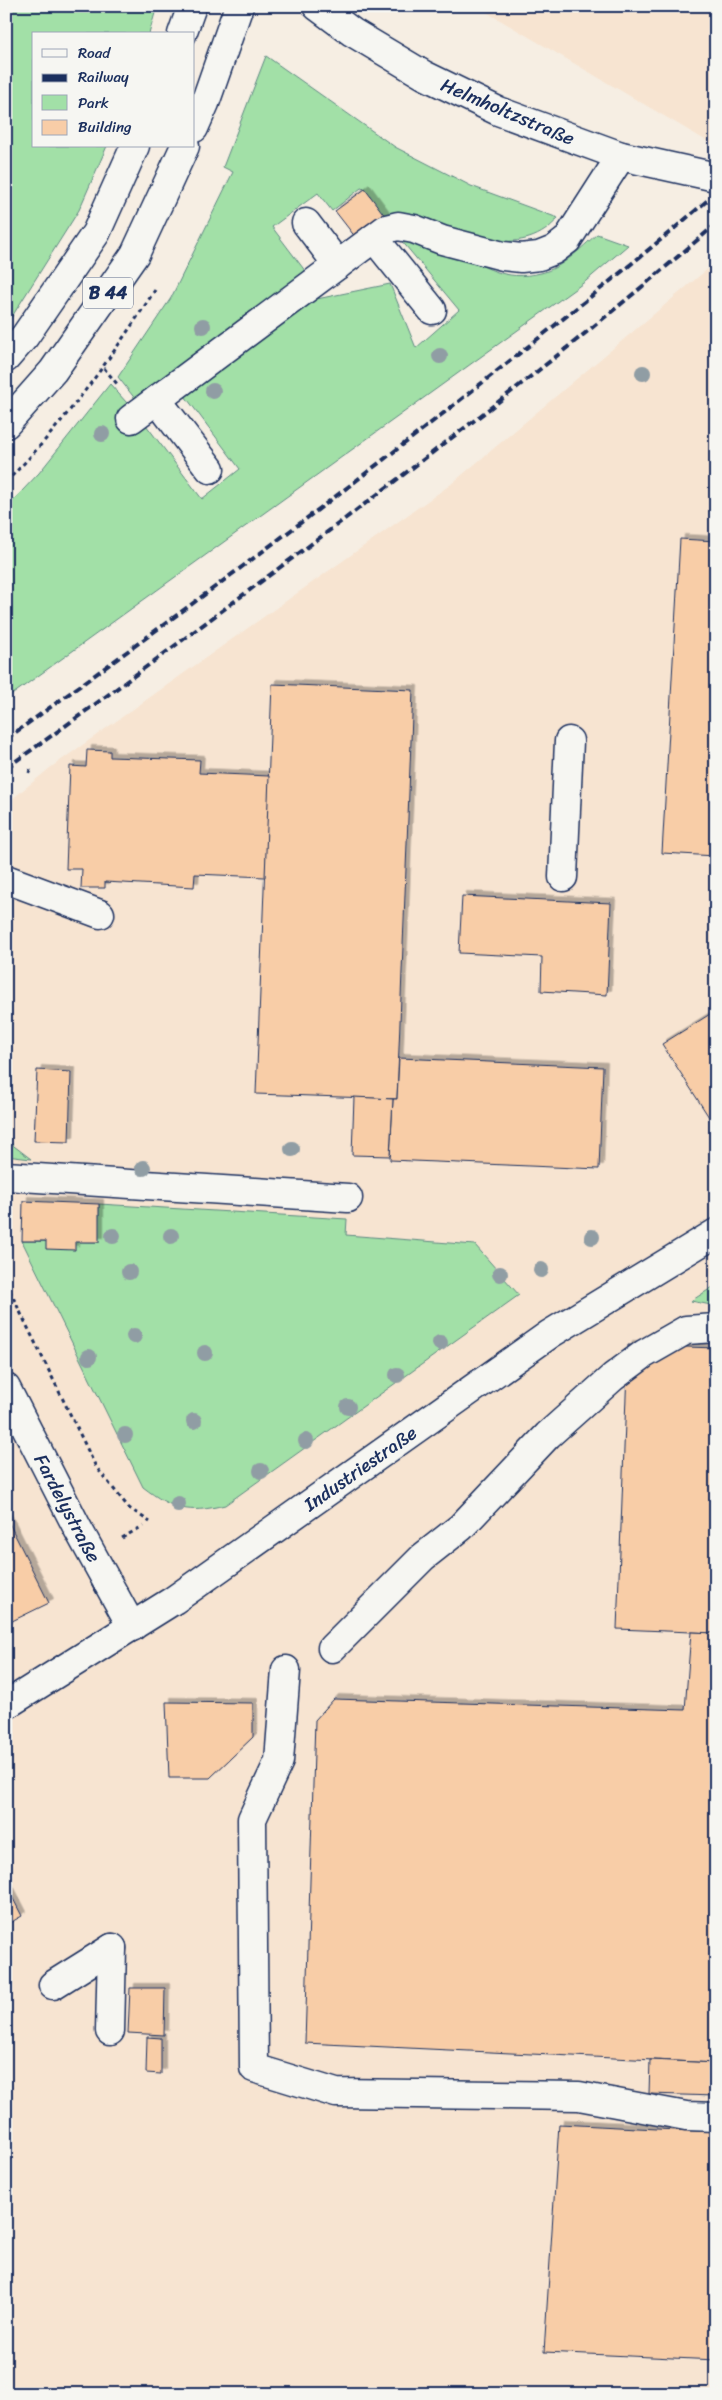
<svg xmlns="http://www.w3.org/2000/svg" width="722" height="2400" viewBox="0 0 722 2400" font-family="Sriracha,sans-serif">
<defs>
<filter id="shadow"><feDropShadow dx="4.5" dy="-4.5" stdDeviation="0" flood-color="#0004"/></filter>
</defs>
<rect width="100%" height="100%" fill="#f6eee3"/>
<filter id="ink" filterUnits="userSpaceOnUse"><feTurbulence type="fractalNoise" baseFrequency=".02" numOctaves="2"/><feDisplacementMap in="SourceGraphic" scale="10" xChannelSelector="R" yChannelSelector="G"/><feConvolveMatrix kernelMatrix="1 2 1 2 8 2 1 2 1" color-interpolation-filters="sRGB"/></filter>
<g filter="url(#ink)">
<g fill="#f7e4d1">
<path d="M476 6H716V141L712 144Z"/>
<path d="M716 262V2394H6V804L50 768 450 485Z"/>
</g>
<g fill="#a2e0a7" stroke="#5e8882">
<path d="M6 6H157L149 34H34V146H107L79 210 6 326Z"/>
<path d="M266 56 395 147 471 186 558 218C526 258 469 237 427 227 415 224 397 223 386 216 378 212 370 196 365 189L361 188 332 211 318 193 272 227 306 272 136 400 118 377 171 298 233 172 223 167Z"/>
<path d="M396 234C416 240 435 246 454 253 487 266 502 282 541 273 562 268 581 248 597 234L628 245 586 281 6 699V508L39 473 110 384 143 421 202 499 240 469 182 392 307 301 390 284 416 348 459 310Z"/>
<path d="M6 891 11 893 6 1032Z"/>
<path d="M6 1140 31 1159 6 1156Z"/>
<path d="M99 1204 347 1219 346 1235 475 1245 519 1295 225 1505C188 1514 173 1510 143 1487L22 1241 98 1242Z"/>
<path d="M716 1285V1306L691 1301Z"/>
</g>
<g fill="#f8cda7" stroke="#1b2f5e" filter="url(#shadow)">
<path d="M365 189 385 216 356 238 335 211Z"/>
<path d="M680 539 716 541V856L662 853Z"/>
<path d="M272 684 413 690 397 1099 256 1094Z"/>
<path d="M87 750 110 751V757L200 760 199 773 269 776 265 877 195 874 194 887 105 882V888H81L82 869H66L70 766 86 767Z"/>
<path d="M462 896 611 903 607 995 541 991 542 957 459 953Z"/>
<path d="M715 1011 716 1013V1128L662 1044Z"/>
<path d="M399 1058 603 1067 599 1169 390 1160 393 1099H397Z"/>
<path d="M37 1070 71 1072 69 1142 34 1141Z"/>
<path d="M354 1097 393 1099 390 1156 352 1155Z"/>
<path d="M23 1201 99 1204V1242H75V1250L46 1249V1241H22Z"/>
<path d="M628 1345 716 1348V1633L617 1629Z"/>
<path d="M6 1517 49 1603 6 1624Z"/>
<path d="M691 1632 716 1633V2063L305 2043 315 1720 334 1699 685 1710Z"/>
<path d="M166 1702 253 1703V1737L210 1778H169Z"/>
<path d="M6 1885 22 1916 6 1925Z"/>
<path d="M130 1988H165L164 2035 128 2033Z"/>
<path d="M147 2037 161 2038V2074L146 2073Z"/>
<path d="M650 2060 716 2063V2096L649 2094Z"/>
<path d="M559 2124 716 2132V2360L544 2352Z"/>
</g>
<g fill="none" stroke-linecap="round" stroke-linejoin="round">
<defs>
<g id="minor">
<path d="M317 6 352 32 424 75 498 111 621 156 716 177"/>
<path d="M306 223 338 265"/>
<path d="M374 238 432 310"/>
<path d="M157 400 210 469"/>
<path d="M131 419 386 229 398 226 414 229 442 240 503 256 521 258 539 256 554 250 567 240 621 156"/>
<path d="M563 877 569 741"/>
<path d="M6 879 100 914"/>
<path d="M6 1176 348 1198"/>
<path d="M6 1388 78 1529 132 1627"/>
<path d="M332 1648 423 1557 461 1527 548 1435 613 1377 644 1354 686 1330 716 1328"/>
<path d="M286 1670 279 1761 252 1819 254 2068 336 2093 579 2096 686 2116 716 2117"/>
<path d="M6 1705 174 1600 550 1334 716 1233"/>
<path d="M53 1985 112 1948"/>
<path d="M110 2031 112 1948"/>
</g>
<g id="major">
<path d="M182 34 192 6"/>
<path d="M194 128 205 103 239 6"/>
<path d="M6 358 25 336 96 233 135 146"/>
<path d="M6 424 53 371 135 254 185 146"/>
</g>
</defs>
<use href="#minor" stroke="#1b2f5e" stroke-width="31"/>
<use href="#major" stroke="#1b2f5e" stroke-width="31"/>
<g stroke="#1b2f5e" stroke-width="3" stroke-dasharray="4 4" stroke-linecap="butt">
<path d="M104 368 118 385"/>
<path d="M6 482C64 424 111 358 155 290"/>
<path d="M29 773 31 767"/>
<path d="M6 1283 96 1467 129 1508 150 1522"/>
<path d="M122 1538 143 1526"/>
</g>
<use href="#minor" stroke="#f6f6f2" stroke-width="28"/>
<use href="#major" stroke="#f6f6f2" stroke-width="28"/>
<g stroke="#1b2f5e" stroke-width="4" stroke-dasharray="8 4" stroke-linecap="butt">
<path d="M6 739C171 621 334 500 492 375 568 315 643 256 716 193"/>
<path d="M6 768C110 695 212 618 314 542 450 440 587 336 716 224"/>
</g>
</g>
<g fill="#909da4">
<circle cx="203" cy="326" r="8"/>
<circle cx="440" cy="356" r="8"/>
<circle cx="643" cy="373" r="8"/>
<circle cx="213" cy="391" r="8"/>
<circle cx="102" cy="434" r="8"/>
<circle cx="292" cy="1149" r="8"/>
<circle cx="143" cy="1168" r="8"/>
<circle cx="113" cy="1236" r="8"/>
<circle cx="171" cy="1236" r="8"/>
<circle cx="592" cy="1237" r="8"/>
<circle cx="541" cy="1270" r="8"/>
<circle cx="129" cy="1272" r="8"/>
<circle cx="500" cy="1274" r="8"/>
<circle cx="134" cy="1336" r="8"/>
<circle cx="440" cy="1343" r="8"/>
<circle cx="205" cy="1353" r="8"/>
<circle cx="89" cy="1357" r="8"/>
<circle cx="397" cy="1375" r="8"/>
<circle cx="348" cy="1407" r="8"/>
<circle cx="194" cy="1421" r="8"/>
<circle cx="125" cy="1435" r="8"/>
<circle cx="306" cy="1441" r="8"/>
<circle cx="261" cy="1471" r="8"/>
<circle cx="178" cy="1504" r="8"/>
</g>
</g>
<g text-anchor="middle" stroke-width="5" stroke-linejoin="round" paint-order="stroke">
<rect fill="#f6f6f2" stroke="#5d6b8a" stroke-width="1" x="83" y="277.5" width="50" height="31" rx="4"/>
<g font-size="18" font-weight="bold" fill="#1b2f5e">
<text x="108" y="299">B 44</text>
</g>
<g font-size="19" fill="#1b2f5e" stroke="#f6f6f2">
<text transform="translate(508 111) rotate(23)" y="7">Helmholtzstraße</text>
<text transform="translate(360 1468) rotate(-35)" y="7">Industriestraße</text>
<text transform="translate(68 1508) rotate(62)" y="7">Fardelystraße</text>
</g>
</g>
<rect width="722" height="2400" fill="none" stroke="#f6f6f2" stroke-width="25"/>
<rect x="12" y="12" width="697" height="2375" fill="none" stroke="#1b2f5e" stroke-width="2" filter="url(#ink)"/>
<rect x="32" y="32" width="162" height="115" fill="#f6f6f2" stroke="#9ea6b7"/>
<rect x="42" y="49" width="25" height="8" fill="#f6f6f2" stroke="#9ea6b7"/>
<text x="78" y="58" font-size="15" fill="#1b2f5e">Road</text>
<rect x="42" y="74" width="25" height="8" fill="#1b2f5e" stroke="#9ea6b7"/>
<text x="78" y="82" font-size="15" fill="#1b2f5e">Railway</text>
<rect x="42" y="95" width="25" height="15" fill="#a2e0a7" stroke="#9ea6b7"/>
<text x="78" y="108" font-size="15" fill="#1b2f5e">Park</text>
<rect x="42" y="120" width="25" height="15" fill="#f8cda7" stroke="#9ea6b7"/>
<text x="78" y="132" font-size="15" fill="#1b2f5e">Building</text>
</svg>
